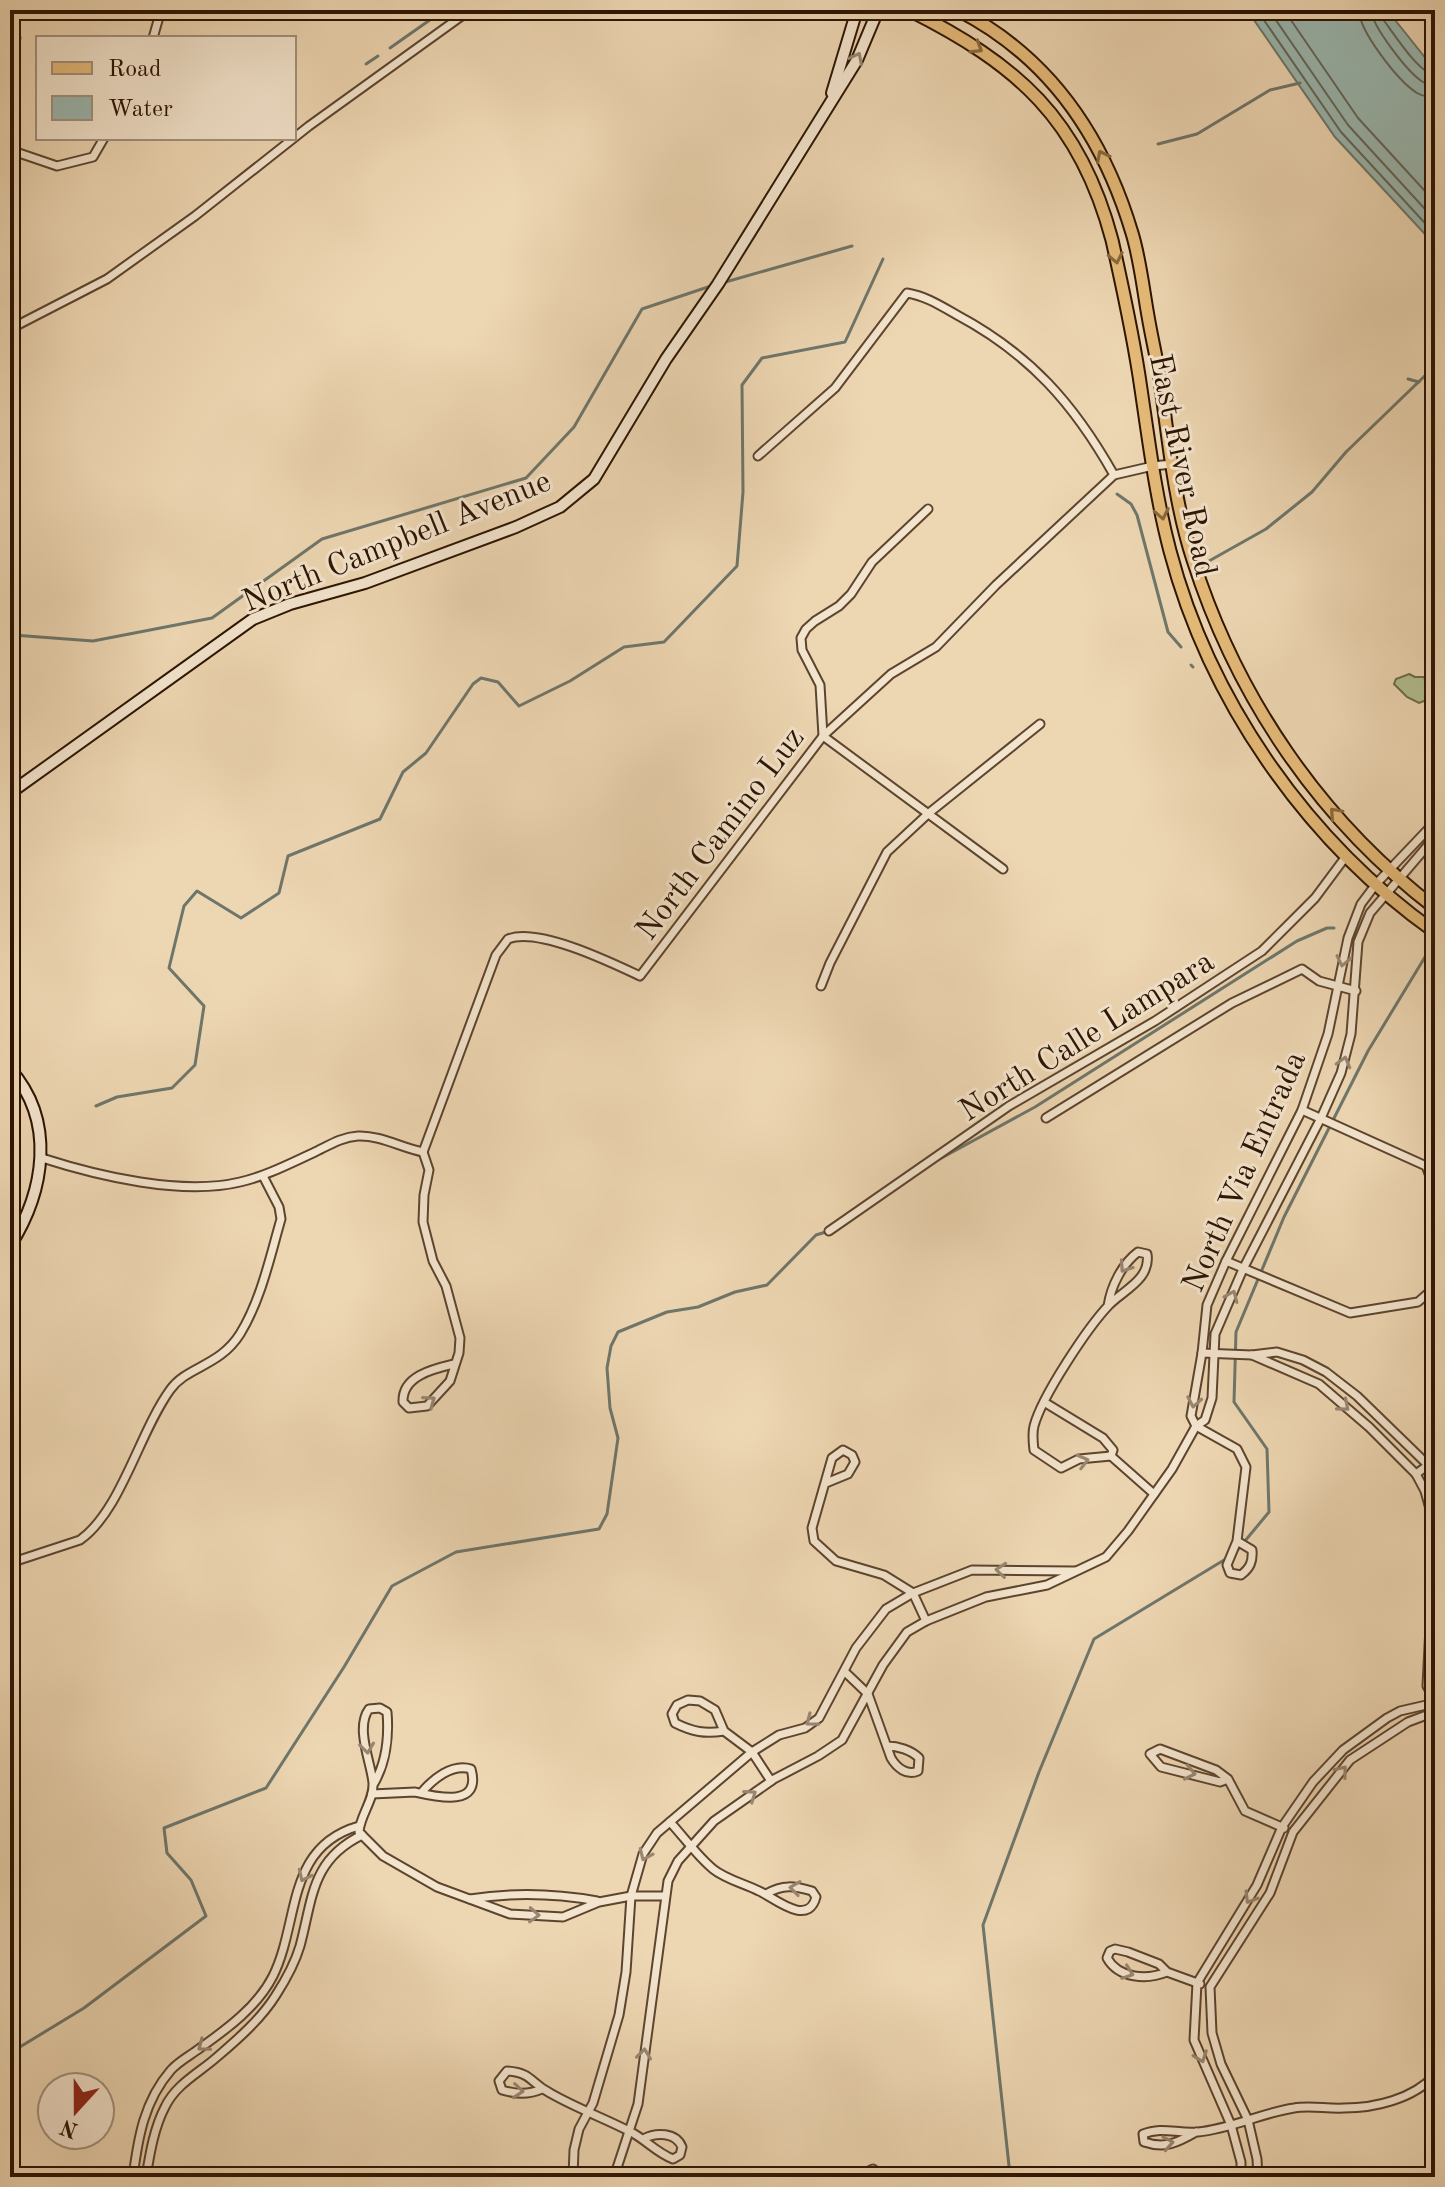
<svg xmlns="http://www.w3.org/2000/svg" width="1445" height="2187" viewBox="0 0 1445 2187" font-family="'Old Standard TT',serif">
<rect width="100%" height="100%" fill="#edd6b2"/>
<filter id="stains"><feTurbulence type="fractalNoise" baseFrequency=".0025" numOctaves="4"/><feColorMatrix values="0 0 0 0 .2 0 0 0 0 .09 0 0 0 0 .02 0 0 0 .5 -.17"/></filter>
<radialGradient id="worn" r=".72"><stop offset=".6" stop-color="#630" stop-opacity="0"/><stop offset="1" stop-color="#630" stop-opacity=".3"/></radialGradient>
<path fill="#b2bf90" stroke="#6f6a49" stroke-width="2" d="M1409 674 1415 677H1424L1432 698 1419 703 1407 697 1394 684 1396 679Z"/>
<path fill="#9ab8b1" stroke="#6e766b" stroke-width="2" d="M1247 10H1387L1435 70V245L1335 137Z"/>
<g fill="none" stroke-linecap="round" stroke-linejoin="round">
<g stroke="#63665a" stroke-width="2">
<path d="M1257 10 1341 132 1435 234"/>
<path d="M1269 10 1348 125 1435 220"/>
<path d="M1284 10 1358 118 1435 202"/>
<path d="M1359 10C1359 31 1398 81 1417 93 1422 96 1428 97 1435 97"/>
<path d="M1371 10C1372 26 1408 73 1423 82 1428 85 1429 85 1435 85"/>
<path d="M1381 10 1382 18C1393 32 1418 73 1435 75"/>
</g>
<g stroke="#6e766b" stroke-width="3">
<path d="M390 48 444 10"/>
<path d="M366 64 378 56"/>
<path d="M1158 144 1197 134 1270 90 1300 83"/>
<path d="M722 283 852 246"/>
<path d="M1408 379 1419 382"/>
<path d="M1117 494 1131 504 1137 515 1168 632 1181 647"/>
<path d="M1209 561 1266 529 1312 492 1346 452 1435 366"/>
<path d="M10 637 13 635 93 641 212 618 322 539 526 478 574 427 642 309 711 286"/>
<path d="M1191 665 1193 667"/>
<path d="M96 1106 117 1097 172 1088 195 1065 204 1006 169 968 184 906 197 891 241 918 279 893 288 856 380 819 403 772 426 753 473 684 481 678 498 682 519 706 570 681 624 647 664 642 737 566 743 492 742 385 762 358 845 342 883 259"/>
<path d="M936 1161 1035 1107 1297 941 1327 928H1334"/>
<path d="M1235 1553 1269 1512 1267 1449 1234 1402 1236 1332 1284 1217 1368 1051 1425 957"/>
<path d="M10 2053 84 2008 206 1916 191 1880 167 1853 164 1828 266 1788 344 1667 392 1586 456 1552 599 1529 607 1514 618 1438 610 1408 607 1368 611 1346 618 1332 667 1312 698 1307 735 1292 767 1285 816 1235 829 1231"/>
<path d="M1013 2177 1010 2175 983 1925 1039 1772 1094 1639 1229 1557"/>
</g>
<defs>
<g id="street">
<path d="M153 38 161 10"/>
<path d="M10 46 16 38"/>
<path d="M10 150 57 166 93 157 104 138"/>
<path d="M10 329 107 279 195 216 309 126 470 10"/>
<path d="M758 456 835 388 907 293C926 296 941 306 957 315 1030 354 1074 404 1114 475"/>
<path d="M928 509 872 562 851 594 839 606 815 621 806 629 801 638 802 650 820 685 823 736 1003 869"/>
<path d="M1435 822 1376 884 1361 904 1348 938 1328 1034 1302 1110 1226 1261 1207 1305 1202 1353 1191 1416 1196 1426 1205 1420 1212 1398 1215 1334 1243 1269 1321 1118 1341 1073 1351 1034 1358 942 1370 913 1435 837"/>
<path d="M821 986 830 963 887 852 929 813 1040 724"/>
<path d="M1302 1110 1426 1166 1435 1189"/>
<path d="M1046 1118 1232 1003 1302 969 1319 981 1356 991"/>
<path d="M423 1152 496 955 508 939C538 927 610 962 640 976L823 736 891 674 936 647 996 585 1114 475 1153 466 1172 464"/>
<path d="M423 1152 429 1170 424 1195 423 1222 433 1261 446 1286 460 1338 459 1353 450 1381 427 1406 409 1408 403 1402C402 1376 433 1369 454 1364"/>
<path d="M42 1158C98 1176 182 1196 240 1182 266 1176 289 1164 313 1153 328 1146 341 1137 358 1136 380 1135 402 1148 423 1152"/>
<path d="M829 1231 1009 1106 1155 1021 1262 951 1315 898 1347 855"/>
<path d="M1226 1261 1350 1313 1418 1302 1435 1287"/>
<path d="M1202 1353 1252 1355 1277 1352 1303 1360 1326 1372 1357 1396 1428 1465 1435 1484"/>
<path d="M1252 1355 1319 1384 1369 1427 1416 1474 1425 1491 1435 1527 1427 1686 1435 1700"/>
<path d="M1044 1402 1103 1438 1113 1450 1111 1456 1079 1459 1061 1468 1034 1450C1033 1442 1032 1434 1034 1426 1042 1396 1088 1327 1109 1305 1124 1290 1151 1279 1147 1254L1138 1252C1122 1264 1111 1286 1108 1306"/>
<path d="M1111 1456 1154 1494"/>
<path d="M1416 1474 1435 1460"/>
<path d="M826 1483 848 1474 855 1462 852 1455 843 1450 832 1458 812 1528 814 1541 836 1561 884 1575 913 1593 926 1621"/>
<path d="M10 1563 80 1540C121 1511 139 1433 170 1390 187 1366 219 1367 240 1334 261 1300 270 1257 281 1219L279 1207 263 1176"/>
<path d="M845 1672 868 1694 891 1758C897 1768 907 1776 918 1771L919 1758C911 1750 898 1746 887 1746"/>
<path d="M724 1731C705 1734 693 1732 675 1723L672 1714 677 1705 688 1700 700 1701 715 1710 724 1731 752 1752 771 1781"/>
<path d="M1228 1779 1220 1782 1161 1767 1150 1754 1160 1749 1216 1770 1228 1779 1245 1811 1284 1828"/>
<path d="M373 1785C386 1764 389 1736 387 1712L380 1708 369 1709C355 1728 371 1762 373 1783 374 1801 360 1815 359 1832L383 1856 437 1887 510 1914 563 1917 599 1902 631 1896H664"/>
<path d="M372 1794 415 1792C437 1797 482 1808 471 1769 452 1763 433 1779 421 1793"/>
<path d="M670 1822C684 1837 697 1856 713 1869 725 1879 745 1884 759 1891 773 1897 808 1928 816 1897L812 1891C794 1886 783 1884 766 1894"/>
<path d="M470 1899C514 1892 553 1893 597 1901"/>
<path d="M1167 1972C1147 1980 1119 1979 1107 1958L1110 1951 1115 1949 1128 1952 1159 1964 1167 1972 1200 1984"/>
<path d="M542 2089C528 2095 516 2094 502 2090L499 2081 507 2071C533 2073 530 2083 550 2093 576 2108 604 2118 631 2132 646 2140 657 2153 673 2159L680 2155 682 2147C676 2132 656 2132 643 2139"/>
<path d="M1196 2132C1177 2143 1165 2149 1144 2142L1143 2134C1162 2126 1178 2134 1198 2132 1231 2129 1261 2113 1294 2108 1310 2105 1327 2109 1344 2108 1375 2108 1413 2099 1435 2075"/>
<path d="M133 2177C138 2138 144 2101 171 2070 179 2061 191 2055 200 2048 227 2029 258 2006 273 1976 300 1922 285 1847 359 1826"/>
<path d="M146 2177C150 2153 154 2128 165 2107 176 2084 199 2073 217 2057 238 2039 261 2019 276 1995 285 1981 295 1963 300 1946 313 1898 311 1860 362 1835"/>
<path d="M573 2177 574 2150 579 2129 593 2103 619 2015 626 1972 631 1896 643 1854 657 1833 752 1752 779 1735 805 1728 819 1718 856 1648 886 1609 913 1593 972 1570 1075 1571"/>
<path d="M614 2177 638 2104 668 1881 678 1861 714 1821 774 1779 818 1756 842 1740 883 1665 907 1632 926 1621 986 1597 1047 1585 1106 1557 1128 1531 1172 1469 1196 1426 1237 1449 1246 1467 1237 1541 1227 1565 1230 1573 1241 1575C1250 1568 1253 1562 1252 1550L1237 1541"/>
<path d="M857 2177 873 2169 885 2177"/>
<path d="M1241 2177V2162L1231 2125 1194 2040 1197 1983 1257 1885 1282 1827 1313 1782 1343 1750 1387 1718 1400 1711 1435 1703"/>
<path d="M1258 2177 1257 2159 1248 2120 1221 2064 1212 2033 1210 1987 1270 1893 1293 1832 1350 1760 1408 1722 1432 1713 1435 1706"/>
</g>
<g id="secondary">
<path d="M832 93 857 10"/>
<path d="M10 793 253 619 290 604 365 583 516 527 560 507 594 479 666 359 718 284 857 60 878 10"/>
<path d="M10 1069C56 1121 45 1191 10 1246"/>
</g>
<g id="primary">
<path d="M909 10C1017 64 1080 119 1112 240 1123 289 1134 339 1141 389 1149 443 1156 498 1170 551 1210 702 1307 841 1435 932"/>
<path d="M958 10C1050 57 1103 136 1132 233 1140 259 1143 288 1148 316 1152 340 1158 363 1161 387 1169 445 1175 505 1193 560 1237 698 1320 820 1435 908"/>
</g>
</defs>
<use href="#street" stroke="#5c442e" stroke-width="11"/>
<use href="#secondary" stroke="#2c1402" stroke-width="14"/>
<use href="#primary" stroke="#2c1402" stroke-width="15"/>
<use href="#street" stroke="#f3e4cd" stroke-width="7"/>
<use href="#secondary" stroke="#f3e4cd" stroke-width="10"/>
<use href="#primary" stroke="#e6bb79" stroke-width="11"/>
</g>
<defs><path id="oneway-chevron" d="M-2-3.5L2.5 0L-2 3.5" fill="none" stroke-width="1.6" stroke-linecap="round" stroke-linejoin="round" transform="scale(2)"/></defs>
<g stroke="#89683e">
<use href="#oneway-chevron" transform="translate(977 48) rotate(32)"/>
<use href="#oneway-chevron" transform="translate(1102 156) rotate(-117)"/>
<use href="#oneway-chevron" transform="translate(1116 258) rotate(78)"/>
<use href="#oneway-chevron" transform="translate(1162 514) rotate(79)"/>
<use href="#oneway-chevron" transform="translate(1335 813) rotate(-132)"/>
</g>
<g stroke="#998672">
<use href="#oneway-chevron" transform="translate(857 58) rotate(-63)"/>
<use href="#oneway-chevron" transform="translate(1343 961) rotate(102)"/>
<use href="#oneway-chevron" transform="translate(1344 1062) rotate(-75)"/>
<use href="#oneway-chevron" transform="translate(1125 1267) rotate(124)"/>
<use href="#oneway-chevron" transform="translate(1232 1296) rotate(-67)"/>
<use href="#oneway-chevron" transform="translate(430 1401) rotate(-36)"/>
<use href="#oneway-chevron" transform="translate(1194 1402) rotate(100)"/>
<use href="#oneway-chevron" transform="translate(1344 1406) rotate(40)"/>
<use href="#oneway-chevron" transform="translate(1083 1461) rotate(-14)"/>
<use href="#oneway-chevron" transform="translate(1001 1570) rotate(-175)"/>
<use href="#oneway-chevron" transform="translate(811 1721) rotate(143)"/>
<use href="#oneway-chevron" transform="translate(367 1748) rotate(83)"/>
<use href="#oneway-chevron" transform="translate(1342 1771) rotate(-51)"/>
<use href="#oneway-chevron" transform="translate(1190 1773) rotate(12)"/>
<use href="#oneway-chevron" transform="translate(751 1795) rotate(-35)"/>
<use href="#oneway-chevron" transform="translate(645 1855) rotate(114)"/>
<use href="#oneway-chevron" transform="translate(304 1876) rotate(115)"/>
<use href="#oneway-chevron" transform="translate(795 1888) rotate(-172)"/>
<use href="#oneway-chevron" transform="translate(1250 1898) rotate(121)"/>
<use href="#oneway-chevron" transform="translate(534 1915) rotate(3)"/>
<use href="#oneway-chevron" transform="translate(1128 1973) rotate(20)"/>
<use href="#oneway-chevron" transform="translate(203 2046) rotate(143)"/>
<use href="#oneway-chevron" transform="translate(644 2054) rotate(-83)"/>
<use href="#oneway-chevron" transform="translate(1201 2057) rotate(70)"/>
<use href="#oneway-chevron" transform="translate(518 2091) rotate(5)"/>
<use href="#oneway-chevron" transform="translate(1168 2143) rotate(-10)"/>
</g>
<g text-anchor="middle" stroke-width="6" stroke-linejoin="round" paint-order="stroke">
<g font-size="32" fill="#2c1402" stroke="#f3e4cd">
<text transform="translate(1184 465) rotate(78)" y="11">East River Road</text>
<text transform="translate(396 540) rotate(-22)" y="11">North Campbell Avenue</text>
<text transform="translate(719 833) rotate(-53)" y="11">North Camino Luz</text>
<text transform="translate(1086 1035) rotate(-32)" y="11">North Calle Lampara</text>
<text transform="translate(1243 1171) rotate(-66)" y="11">North Via Entrada</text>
</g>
</g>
<rect width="1445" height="2187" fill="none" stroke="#edd6b2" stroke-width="40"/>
<rect x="12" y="12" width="1421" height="2163" fill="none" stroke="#2c1402" stroke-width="4"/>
<rect x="20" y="20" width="1405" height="2147" fill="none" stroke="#2c1402" stroke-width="2"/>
<rect x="36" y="36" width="260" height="104" fill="#f3e4cd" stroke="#a3917c" stroke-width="2"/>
<rect x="52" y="62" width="40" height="12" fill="#e6bb79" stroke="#a3917c" stroke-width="2"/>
<text x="108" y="76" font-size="24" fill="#2c1402">Road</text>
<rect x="52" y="96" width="40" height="24" fill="#9ab8b1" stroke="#a3917c" stroke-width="2"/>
<text x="108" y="116" font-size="24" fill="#2c1402">Water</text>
<g transform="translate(76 2111) rotate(201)"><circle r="38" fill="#f3e4cd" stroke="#a3917c" stroke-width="2"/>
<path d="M0-6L14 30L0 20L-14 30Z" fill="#8f2418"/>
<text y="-12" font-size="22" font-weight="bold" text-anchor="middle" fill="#2c1402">N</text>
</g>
<rect width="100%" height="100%" filter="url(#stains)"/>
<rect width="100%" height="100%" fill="url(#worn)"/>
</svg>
